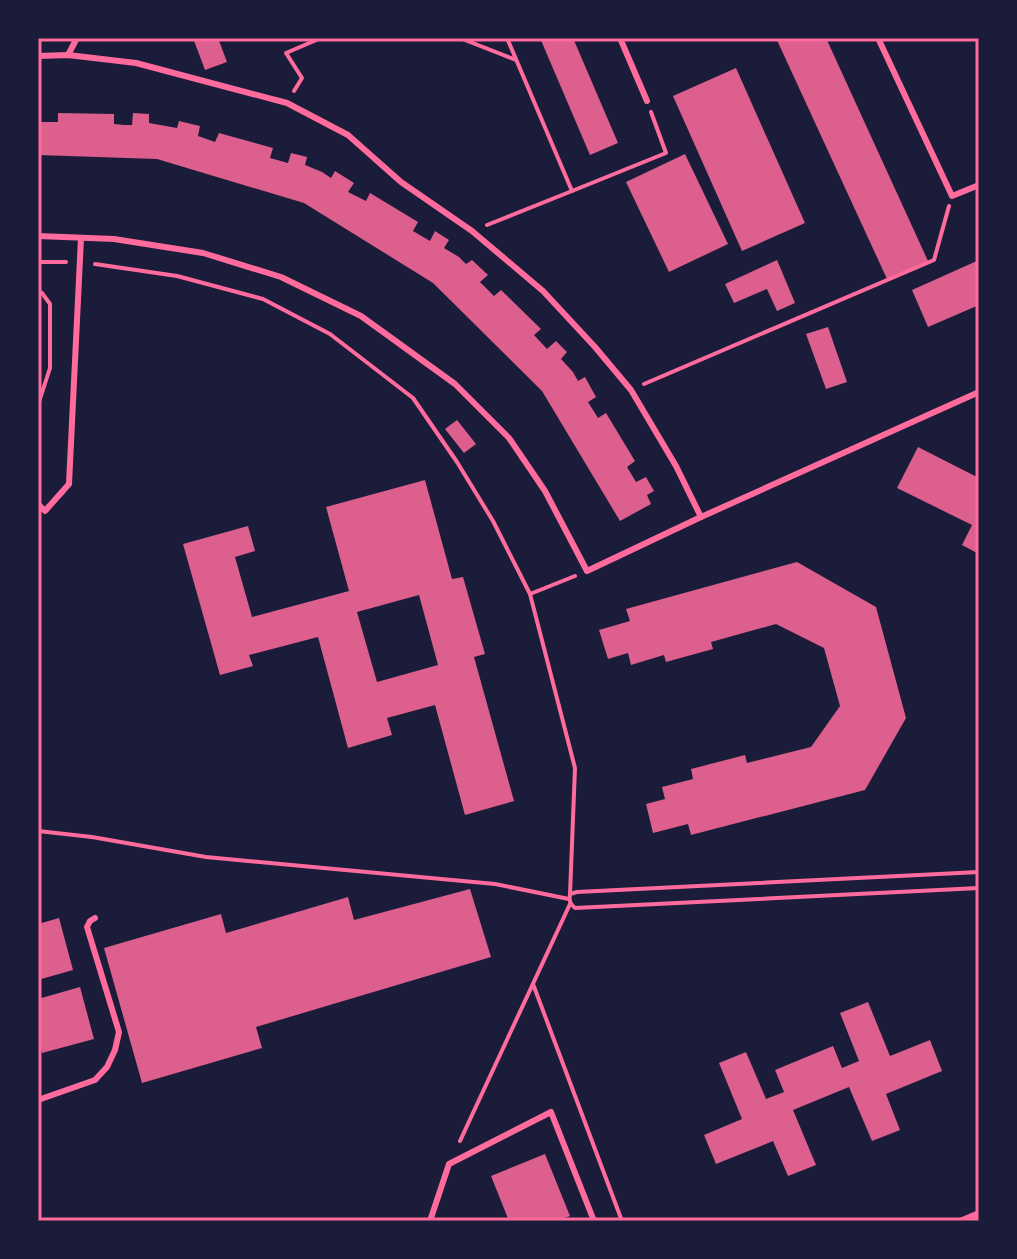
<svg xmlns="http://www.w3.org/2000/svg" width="1017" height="1259" viewBox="0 0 1017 1259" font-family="Commissioner,sans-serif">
<rect width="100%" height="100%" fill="#1b1b3a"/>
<g fill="#dd5f8e" fill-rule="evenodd">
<path d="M193 38H218L227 62 205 70Z"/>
<path d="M540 38H573L618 143 590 155Z"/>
<path d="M776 38H826L928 261 887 279Z"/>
<path d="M736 68 805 223 742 251 673 96Z"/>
<path d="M58 113 114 114V124L124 125H132L133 113 149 114V123L177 128 179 121 200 126 198 136 215 142 219 133 273 148 270 158 288 163 291 153 307 157 305 165 322 172 331 178 335 171 354 183 348 192 366 201 370 193 418 222 413 231 430 241 435 231 449 240 444 248 459 257 466 264 472 260 488 275 480 282 494 296 501 290 541 329 534 335 547 349 556 341 567 352 561 359 573 372 578 381 585 377 596 397 588 402 598 418 606 413 635 461 627 467 636 482 646 477 654 491 647 495 651 504 620 521 542 391 433 283 304 203 157 159 38 155V122H58Z"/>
<path d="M685 154 728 244 669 272 626 182Z"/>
<path d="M777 260 795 303 777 311 767 289 734 303 725 284Z"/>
<path d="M979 260V305L928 327 912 290Z"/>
<path d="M828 327 847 382 826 389 806 334Z"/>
<path d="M457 420 476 444 464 453 445 429Z"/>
<path d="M918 447 979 478V554L962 545 972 525 897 488Z"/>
<path d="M425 480 452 579 463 577 485 654 474 657 514 801 465 815 435 705 387 718 392 735 348 748 318 637 249 655 253 666 220 675 183 544 248 526 255 551 235 557 252 617 349 591 326 507ZM419 595 438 665 377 682 357 612Z"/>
<path d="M797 562 876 607 906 718 865 790 691 835 688 824 653 833 646 804 665 799 662 787 693 779 691 769 745 755 747 763 811 747 840 706 824 648 776 624 711 642 713 649 666 662 664 655 631 665 628 653 608 659 599 630 630 621 626 609Z"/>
<path d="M470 889 491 957 256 1027 262 1048 142 1083 104 948 221 914 226 933 348 897 354 920Z"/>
<path d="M59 918 73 970 38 980V924Z"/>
<path d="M80 987 94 1039 42 1053 38 1037V999Z"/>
<path d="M868 1002 890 1056 930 1040 942 1071 886 1094 900 1130 872 1141 849 1087 793 1110 816 1165 788 1176 773 1141 716 1164 704 1135 742 1119 719 1063 746 1052 766 1099 784 1092 775 1070 833 1046 842 1068 859 1061 840 1013Z"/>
<path d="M545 1154 570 1216 557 1221H509L491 1176Z"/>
</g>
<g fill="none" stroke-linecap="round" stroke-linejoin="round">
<g stroke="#ff6b9d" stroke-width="4">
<path d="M460 38 516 60"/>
<path d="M294 91 302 78 286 53 321 38"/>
<path d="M572 191 666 153 651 112"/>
<path d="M487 225 572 191 507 38"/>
<path d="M38 262H66"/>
<path d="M95 264 177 276 263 299 330 334 413 398 457 462 493 521 530 594"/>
<path d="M38 291 42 293 50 304V368L38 405"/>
<path d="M644 384 934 260 949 206"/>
<path d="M38 831 92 837 206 857 495 884 569 899"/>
<path d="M979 872 577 892 570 894C569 901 570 904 575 908L979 888"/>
<path d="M570 894 575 768 530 594 575 576"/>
<path d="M533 984 622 1221"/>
<path d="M460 1141 570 904"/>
</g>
<g stroke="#ff6b9d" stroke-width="6">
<path d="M620 38 647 101"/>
<path d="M878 38 952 196 979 185"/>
<path d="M68 55 77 38"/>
<path d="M38 56 68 55 136 63 287 103 348 135 401 182 472 231 543 291 595 347 631 390 676 466 701 517 979 392"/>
<path d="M38 236 114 239 203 253 281 277 361 316 455 384 509 438 545 491 587 571 701 517"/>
<path d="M38 504 45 511 69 484 81 238"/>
<path d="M38 1100 95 1080 107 1067 115 1050 119 1032 87 927 90 921 95 918"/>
<path d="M430 1221 449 1164 551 1112 594 1221"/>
<path d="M960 1221 979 1213"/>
</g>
</g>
<rect width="1017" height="1259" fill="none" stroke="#1b1b3a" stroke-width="80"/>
<rect x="40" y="40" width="937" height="1179" fill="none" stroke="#ff6b9d" stroke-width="3"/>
</svg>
